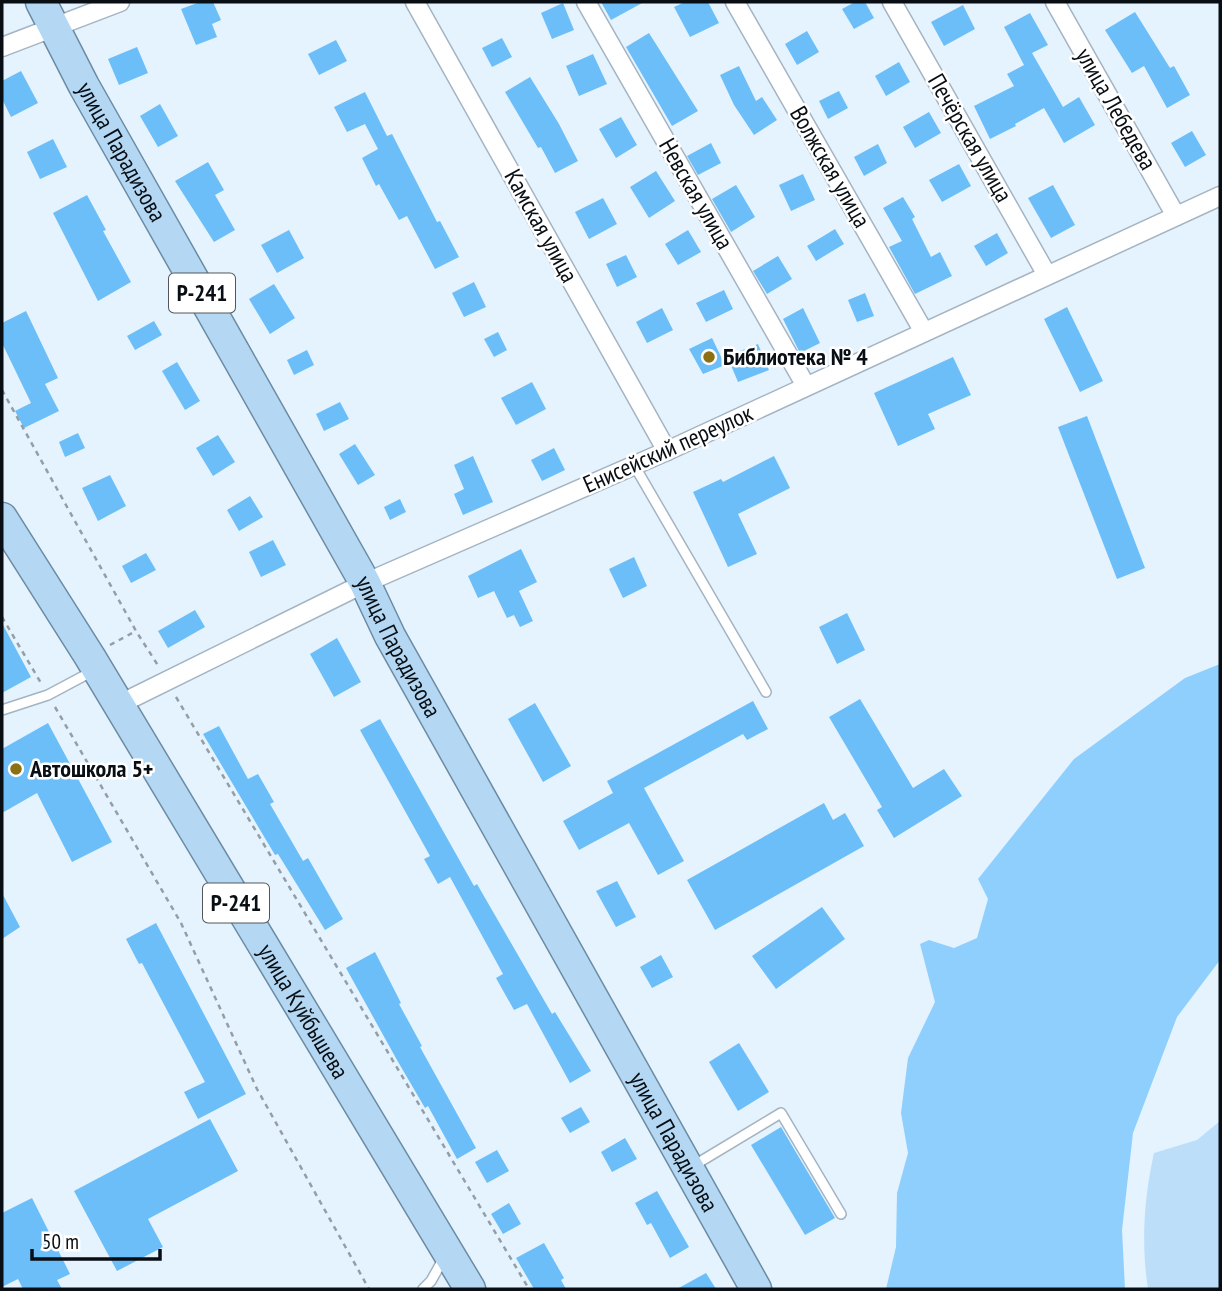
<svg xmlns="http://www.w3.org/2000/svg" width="1222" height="1291" viewBox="0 0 1222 1291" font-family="'PT Sans Narrow',sans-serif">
<rect width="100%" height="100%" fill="#e5f3fe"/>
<path fill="#bcdef9" d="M1220 1121V1289H1148C1141 1243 1144 1198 1154 1153L1197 1140Z"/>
<path fill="#8fcffe" d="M1220 664V960L1177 1017 1133 1133 1122 1230 1125 1289H886L896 1247 897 1193 908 1153 901 1113 908 1058 935 1002 920 944 929 940 954 948 977 938 988 899 978 879 1074 759 1185 678Z"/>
<g fill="#6cbef8">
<path d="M200 2H213L221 20 212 24 217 37 196 45 181 9Z"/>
<path d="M601 2H644L611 20Z"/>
<path d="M685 2H708L719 23 690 37 674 7Z"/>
<path d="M855 2H865L874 18 854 29 842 9Z"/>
<path d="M563 3 574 30 552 39 541 13Z"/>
<path d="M963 5 975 29 944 46 931 22Z"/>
<path d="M1135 12 1170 68 1174 66 1190 95 1167 108 1144 66 1132 73 1105 30Z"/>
<path d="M1030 13 1048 45 1032 53 1063 107 1079 97 1095 125 1064 143 1044 108 1015 124 1016 126 990 139 974 106 1014 86 1007 74 1024 65 1004 27Z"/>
<path d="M807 31 819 52 797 65 785 44Z"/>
<path d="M649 33 698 111 672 126 626 47Z"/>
<path d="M502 38 512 57 492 67 482 48Z"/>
<path d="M336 40 347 61 319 75 308 54Z"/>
<path d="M137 47 148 73 119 85 108 59Z"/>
<path d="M593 54 607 84 579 96 566 66Z"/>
<path d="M899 62 910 82 886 96 875 76Z"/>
<path d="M739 66 756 101 762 97 777 120 754 135 734 105 720 75Z"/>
<path d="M21 71 38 103 11 117 2 99V81Z"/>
<path d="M530 77 559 124 578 161 555 173 541 147 538 148 505 92Z"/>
<path d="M839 91 848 108 828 119 819 101Z"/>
<path d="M365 92 387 136 392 134 437 222 440 221 459 257 435 269 407 216 399 220 379 184 376 186 362 158 378 149 365 124 347 132 334 107Z"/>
<path d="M160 104 178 136 158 147 140 116Z"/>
<path d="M929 112 941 133 915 148 903 127Z"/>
<path d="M621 117 637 145 616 158 599 129Z"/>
<path d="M1192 131 1206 155 1185 167 1171 143Z"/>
<path d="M53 139 67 167 40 179 27 152Z"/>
<path d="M711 143 721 163 698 175 687 156Z"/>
<path d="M878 144 887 163 864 176 854 157Z"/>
<path d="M208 162 224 190 215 195 235 230 214 242 175 181Z"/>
<path d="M959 164 971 186 942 202 929 180Z"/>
<path d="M656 171 675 201 649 218 630 187Z"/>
<path d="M803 174 815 200 791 211 779 185Z"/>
<path d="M736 185 755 217 731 232 712 199Z"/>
<path d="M1053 185 1075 225 1051 238 1028 198Z"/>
<path d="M87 195 106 230 103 231 131 282 98 301 53 213Z"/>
<path d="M903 197 915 217 912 219 931 257 940 252 952 276 915 294 889 247 902 241 883 208Z"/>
<path d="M603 198 617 224 589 239 575 212Z"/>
<path d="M835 229 844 244 816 261 807 246Z"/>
<path d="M289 230 304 258 277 273 261 245Z"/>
<path d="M688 230 701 252 678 265 665 244Z"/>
<path d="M997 233 1008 253 986 266 974 246Z"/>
<path d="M626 255 637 277 617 287 606 264Z"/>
<path d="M778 256 792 279 767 294 753 271Z"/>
<path d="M474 282 486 307 464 317 452 293Z"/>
<path d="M274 284 295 318 270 334 249 299Z"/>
<path d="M724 290 733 309 706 322 696 303Z"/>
<path d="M865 293 874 316 857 322 848 300Z"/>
<path d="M1067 307 1103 381 1080 392 1044 319Z"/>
<path d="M662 308 673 330 647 343 636 322Z"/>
<path d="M803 308 820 343 800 353 783 319Z"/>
<path d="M26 311 58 378 45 384 59 411 24 428 15 411 31 403 2 343V323Z"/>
<path d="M154 321 162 335 135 350 127 336Z"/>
<path d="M498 332 507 350 494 357 484 339Z"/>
<path d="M712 338 725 365 703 374 689 349Z"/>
<path d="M758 344 769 370 738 382 727 356Z"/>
<path d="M307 350 314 365 294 375 287 360Z"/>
<path d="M953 357 971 395 928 414 935 429 898 446 874 393Z"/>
<path d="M177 362 200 401 185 410 162 371Z"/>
<path d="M532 382 546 409 516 425 501 398Z"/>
<path d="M340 402 349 419 324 431 316 414Z"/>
<path d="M1087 416 1145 568 1117 579 1058 427Z"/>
<path d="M78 433 85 448 65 457 59 442Z"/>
<path d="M218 435 235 462 213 476 196 448Z"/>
<path d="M355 444 375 475 358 485 339 454Z"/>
<path d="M554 448 565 470 542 481 531 460Z"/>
<path d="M473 456 493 502 463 515 454 494 464 489 454 465Z"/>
<path d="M774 456 790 488 738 514 757 554 728 567 693 492 721 479 723 482Z"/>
<path d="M110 475 126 506 98 521 82 488Z"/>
<path d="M250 496 263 517 239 531 227 510Z"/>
<path d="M400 499 406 512 390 520 384 507Z"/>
<path d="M273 540 286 565 261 577 249 552Z"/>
<path d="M521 549 537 582 519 591 533 621 520 627 514 615 507 618 494 591 478 598 468 576Z"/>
<path d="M146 553 156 570 131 583 122 566Z"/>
<path d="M634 557 647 586 623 598 609 569Z"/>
<path d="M195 610 205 627 168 648 158 631Z"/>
<path d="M847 613 865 650 837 664 819 627Z"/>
<path d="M2 623 31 677 2 693Z"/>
<path d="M337 638 361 682 334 697 310 654Z"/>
<path d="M860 699 913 788 944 769 962 796 894 838 877 810 882 807 829 717Z"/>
<path d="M753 701 768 729 747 740 743 734 644 788 684 861 658 875 629 823 579 850 563 821 613 793 607 781Z"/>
<path d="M535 703 571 766 543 782 508 719Z"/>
<path d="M380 719 474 886 477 884 552 1014 555 1012 591 1071 570 1083 527 1004 514 1010 496 978 503 974 450 877 438 884 424 859 430 856 360 730Z"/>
<path d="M48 723 112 842 72 862 37 793 2 813V749Z"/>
<path d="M219 726 248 779 258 774 274 802 270 804 303 861 308 858 343 919 325 930 278 854 275 855 203 734Z"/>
<path d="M824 803 833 820 845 813 864 846 715 930 687 880Z"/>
<path d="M617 881 636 917 616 927 596 891Z"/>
<path d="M2 893 20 927 2 939Z"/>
<path d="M822 907 845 939 776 989 752 956Z"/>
<path d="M156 923 246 1094 198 1119 184 1092 205 1082 142 963 139 964 126 939Z"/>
<path d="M375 952 401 1003 399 1004 422 1046 420 1047 476 1148 457 1159 428 1106 425 1108 397 1060 346 968Z"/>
<path d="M661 955 673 977 652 988 640 967Z"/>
<path d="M739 1043 769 1092 738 1111 709 1062Z"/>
<path d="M581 1107 590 1122 570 1133 561 1118Z"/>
<path d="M210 1119 238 1171 148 1219 163 1247 117 1271 74 1191Z"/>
<path d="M781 1127 835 1218 805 1235 751 1145Z"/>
<path d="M625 1138 637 1159 612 1172 601 1152Z"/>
<path d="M497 1150 509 1171 487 1183 475 1162Z"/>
<path d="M657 1191 689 1247 670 1258 651 1223 647 1225 635 1203Z"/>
<path d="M32 1198 70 1274 57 1280 62 1289H23L18 1279 2 1287V1213Z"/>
<path d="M509 1203 521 1224 503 1234 491 1214Z"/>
<path d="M544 1243 564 1278 561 1280 566 1289H534L516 1258Z"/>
<path d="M706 1273 716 1289H677Z"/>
</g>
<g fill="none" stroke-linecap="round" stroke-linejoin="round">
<defs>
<g id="service">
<path d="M634 465 766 692"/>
<path d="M2 710 48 695 93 671"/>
<path d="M693 1166 781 1113 841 1214"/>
<path d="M423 1289 431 1281 445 1256"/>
</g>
<g id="minor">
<path d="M415 2 667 451"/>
<path d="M586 2 806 386"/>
<path d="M735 2 924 332"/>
<path d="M892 2 1047 275"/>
<path d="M1055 2 1176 216"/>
<path d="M2 47 120 2"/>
<path d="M118 705 365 583 667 451 1220 196"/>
</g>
<g id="trunk">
<path id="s1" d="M41 2 84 86 365 583 390 636 756 1289"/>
<path id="s2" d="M2 518 90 657 470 1289"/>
</g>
</defs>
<use href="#service" stroke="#a4b4c2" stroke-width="12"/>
<use href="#minor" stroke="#a4b4c2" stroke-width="21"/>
<use href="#trunk" stroke="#6b8ba3" stroke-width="33"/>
<g stroke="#939ea7" stroke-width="2.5" stroke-dasharray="5 5" stroke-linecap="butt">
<path d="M2 390 136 631 159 667"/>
<path d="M2 617 41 683"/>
<path d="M110 645 136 631"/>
<path d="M176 697 529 1289"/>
<path d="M55 707 181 923 257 1089 369 1289"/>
</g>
<use href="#service" stroke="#fff" stroke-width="9"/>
<use href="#minor" stroke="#fff" stroke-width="18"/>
<use href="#trunk" stroke="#b4d8f3" stroke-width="30"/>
</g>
<g fill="#8b7114" stroke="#fff" stroke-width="2.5">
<circle cx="709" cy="357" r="7"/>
<circle cx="16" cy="769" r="7"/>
</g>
<g text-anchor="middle" stroke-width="5" stroke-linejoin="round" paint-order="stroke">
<g fill="#fff" stroke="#52565a" stroke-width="2">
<rect x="169" y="273.5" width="66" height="39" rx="5"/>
<rect x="203" y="883.5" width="66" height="39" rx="5"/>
</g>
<g font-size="23" font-weight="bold" fill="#080e13">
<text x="202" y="301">Р-241</text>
<text x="236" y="911">Р-241</text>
</g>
<g font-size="24" fill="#080e13" stroke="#fff">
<text transform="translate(1116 109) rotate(60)" y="8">улица Лебедева</text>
<text transform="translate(970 138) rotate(60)" y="8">Печёрская улица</text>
<text dy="8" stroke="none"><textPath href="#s1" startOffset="170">улица Парадизова</textPath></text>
<text transform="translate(830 167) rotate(60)" y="8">Волжская улица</text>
<text transform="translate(696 194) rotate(60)" y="8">Невская улица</text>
<text transform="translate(541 226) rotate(61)" y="8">Камская улица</text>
<text transform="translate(668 449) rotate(-24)" y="8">Енисейский переулок</text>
<text dy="8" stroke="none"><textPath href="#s1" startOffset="737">улица Парадизова</textPath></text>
<text dy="8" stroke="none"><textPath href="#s2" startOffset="578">улица Куйбышева</textPath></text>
<text dy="8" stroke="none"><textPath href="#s1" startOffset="1304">улица Парадизова</textPath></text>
</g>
<g font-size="24" font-weight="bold" fill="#080e13" stroke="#fff" text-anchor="start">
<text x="723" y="365">Библиотека № 4</text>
<text x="30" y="777">Автошкола 5+</text>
</g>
</g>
<rect width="1222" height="1291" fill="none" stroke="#080e13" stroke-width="7"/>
<path d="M32 1249v10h128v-10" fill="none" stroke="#080e13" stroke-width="3.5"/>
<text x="42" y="1249" font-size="21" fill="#080e13" stroke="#ffffff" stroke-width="5" paint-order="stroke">50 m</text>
</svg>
